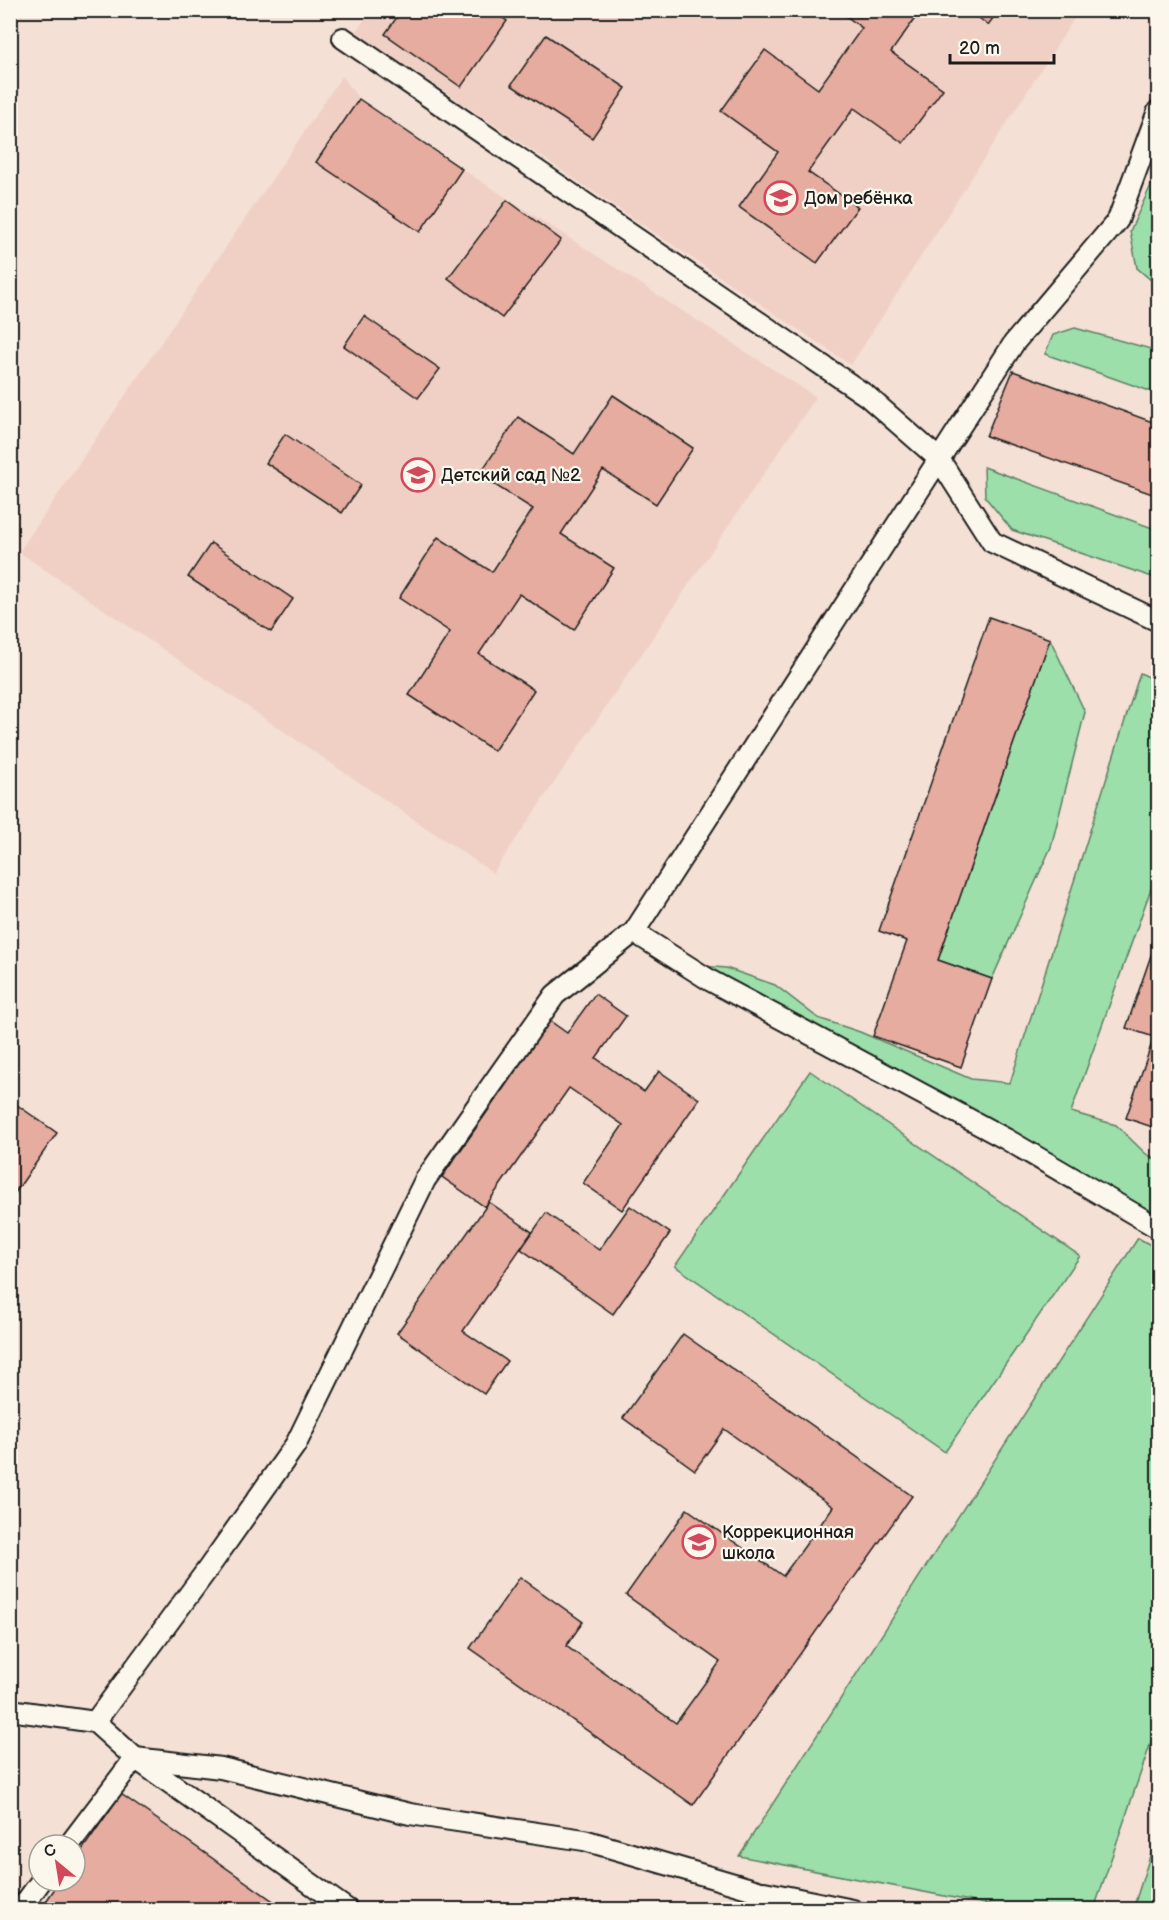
<svg xmlns="http://www.w3.org/2000/svg" width="1169" height="1920" viewBox="0 0 1169 1920" font-family="'Balsamiq Sans',sans-serif">
<rect width="100%" height="100%" fill="#f4e0d5"/>
<filter id="ink" filterUnits="userSpaceOnUse"><feTurbulence type="fractalNoise" baseFrequency=".0167" numOctaves="2"/><feDisplacementMap in="SourceGraphic" scale="12" xChannelSelector="R" yChannelSelector="G"/><feConvolveMatrix kernelMatrix="1 2 1 2 8 2 1 2 1" color-interpolation-filters="sRGB"/></filter>
<g filter="url(#ink)">
<g fill="#f0d0c5">
<path d="M371 10 1079 11 851 365 356 32Z"/>
<path d="M342 76 359 99 462 169 816 397 493 873 19 552Z"/>
</g>
<g fill="#9cdfaa" stroke="#5c7e63" stroke-width="1.5">
<path d="M1158 170V286L1137 268 1130 231Z"/>
<path d="M1075 328 1158 351V394L1045 354 1053 335Z"/>
<path d="M984 467 1158 530V579L1012 530 985 497Z"/>
<path d="M1050 639 1085 712 1051 847 992 979 938 960Z"/>
<path d="M1140 673 1158 681V869L1071 1112 1116 1125 1146 1154 1158 1160V1216L1017 1134 702 966 726 968 775 985 818 1018 860 1032 971 1079 1010 1083Z"/>
<path d="M810 1071 1080 1256 945 1452 675 1266Z"/>
<path d="M1138 1238 1158 1249V1722L1094 1909H1011L739 1856Z"/>
<path d="M1158 1831V1909H1133Z"/>
</g>
<g fill="#e5ac9f" stroke="#1c1c1c" stroke-width="1.5">
<path d="M402 10H492L507 21 461 87 385 34Z"/>
<path d="M838 10H921L891 52 943 89 903 143 854 108 808 172 858 207 817 263 739 207 778 152 721 111 765 50 818 89 862 28Z"/>
<path d="M969 10H999L988 25Z"/>
<path d="M546 35 626 88 592 138 511 85Z"/>
<path d="M359 99 462 169 420 232 316 162Z"/>
<path d="M507 200 561 240 502 318 448 278Z"/>
<path d="M364 316 440 369 418 398 344 346Z"/>
<path d="M1013 371 1158 424V496L986 436Z"/>
<path d="M613 395 693 448 656 504 603 470 561 534 614 568 574 630 519 594 479 654 534 690 494 751 409 695 450 632 399 598 438 537 492 572 533 509 479 475 518 417 574 454Z"/>
<path d="M285 434 361 485 342 513 266 463Z"/>
<path d="M211 543 293 599 271 632 188 577Z"/>
<path d="M989 617 1050 639 938 960 992 979 961 1067 873 1036 907 941 879 931Z"/>
<path d="M1158 935V1129L1126 1118 1154 1037 1126 1028Z"/>
<path d="M595 994 626 1016 596 1058 644 1092 659 1071 699 1099 622 1210 583 1183 623 1125 569 1088 485 1207 442 1177 550 1021 567 1033Z"/>
<path d="M10 1100 57 1133 10 1200Z"/>
<path d="M489 1202 532 1232 463 1331 507 1361 484 1394 397 1333Z"/>
<path d="M630 1206 670 1233 613 1314 521 1249 546 1213 599 1250Z"/>
<path d="M683 1334 912 1496 693 1805 470 1648 520 1577 583 1622 566 1646 676 1723 720 1662 626 1595 687 1509 783 1576 833 1507 724 1429 695 1470 623 1418Z"/>
<path d="M121 1794 286 1910H40L60 1881H75V1860Z"/>
</g>
<g fill="none" stroke-linecap="round" stroke-linejoin="round">
<defs>
<g id="lane">
<path d="M343 38 867 396 939 459 992 542 1158 621"/>
<path d="M634 932 711 981 1006 1139 1158 1228"/>
<path d="M10 1710 95 1722 135 1758 348 1910"/>
<path d="M95 1722 207 1570 296 1444 425 1180 555 995 634 932 1014 343 1118 220 1158 111"/>
<path d="M69 1845 135 1758 221 1768 410 1814 584 1840 758 1891 784 1910"/>
<path d="M764 1892 853 1910"/>
<path d="M20 1910 41 1881"/>
</g>
</defs>
<use href="#lane" stroke="#1c1c1c" stroke-width="24"/>
<use href="#lane" stroke="#fbf7ec" stroke-width="20"/>
</g>
</g>
<defs>
<symbol id="school-ring" viewBox="-11 -11 22 22"><circle r="9.5" fill="#fbf7ec" stroke="#d1495b" stroke-width="1.5"/><path d="M0-5L7-2L0 1L-7-2ZM-4 1L0 2.5L4 1V4Q0 6-4 4Z" fill="#d1495b"/></symbol>
</defs>
<g fill-rule="evenodd">
<use href="#school-ring" x="762" y="179" width="38" height="38"/>
<use href="#school-ring" x="399" y="456" width="38" height="38"/>
<use href="#school-ring" x="680" y="1523" width="38" height="38"/>
</g>
<g text-anchor="middle" stroke-width="4.5" stroke-linejoin="round" paint-order="stroke">
<g font-size="18" fill="#1c1c1c" stroke="#fbf7ec" text-anchor="start">
<text x="804" y="204">Дом ребёнка</text>
<text x="441" y="481">Детский сад №2</text>
<text x="722" y="1538">Коррекционная<tspan x="722" dy="21">школа</tspan></text>
</g>
</g>
<rect width="1169" height="1920" fill="none" stroke="#fbf7ec" stroke-width="36"/>
<rect x="18" y="18" width="1133" height="1884" fill="none" stroke="#1c1c1c" stroke-width="2" filter="url(#ink)"/>
<g transform="translate(57 1863) rotate(330)"><circle r="28" fill="#fbf7ec" stroke="#a29f99" stroke-width="1.5"/>
<path d="M0-4.5L10 22L0 15L-10 22Z" fill="#d1495b"/>
<text y="-9" font-size="16" font-weight="bold" text-anchor="middle" fill="#1c1c1c">С</text>
</g>
<path d="M950 54v9h104v-9" fill="none" stroke="#1c1c1c" stroke-width="3"/>
<text x="959" y="54" font-size="18" fill="#1c1c1c" stroke="#fbf7ec" stroke-width="4.5" paint-order="stroke">20 m</text>
</svg>
